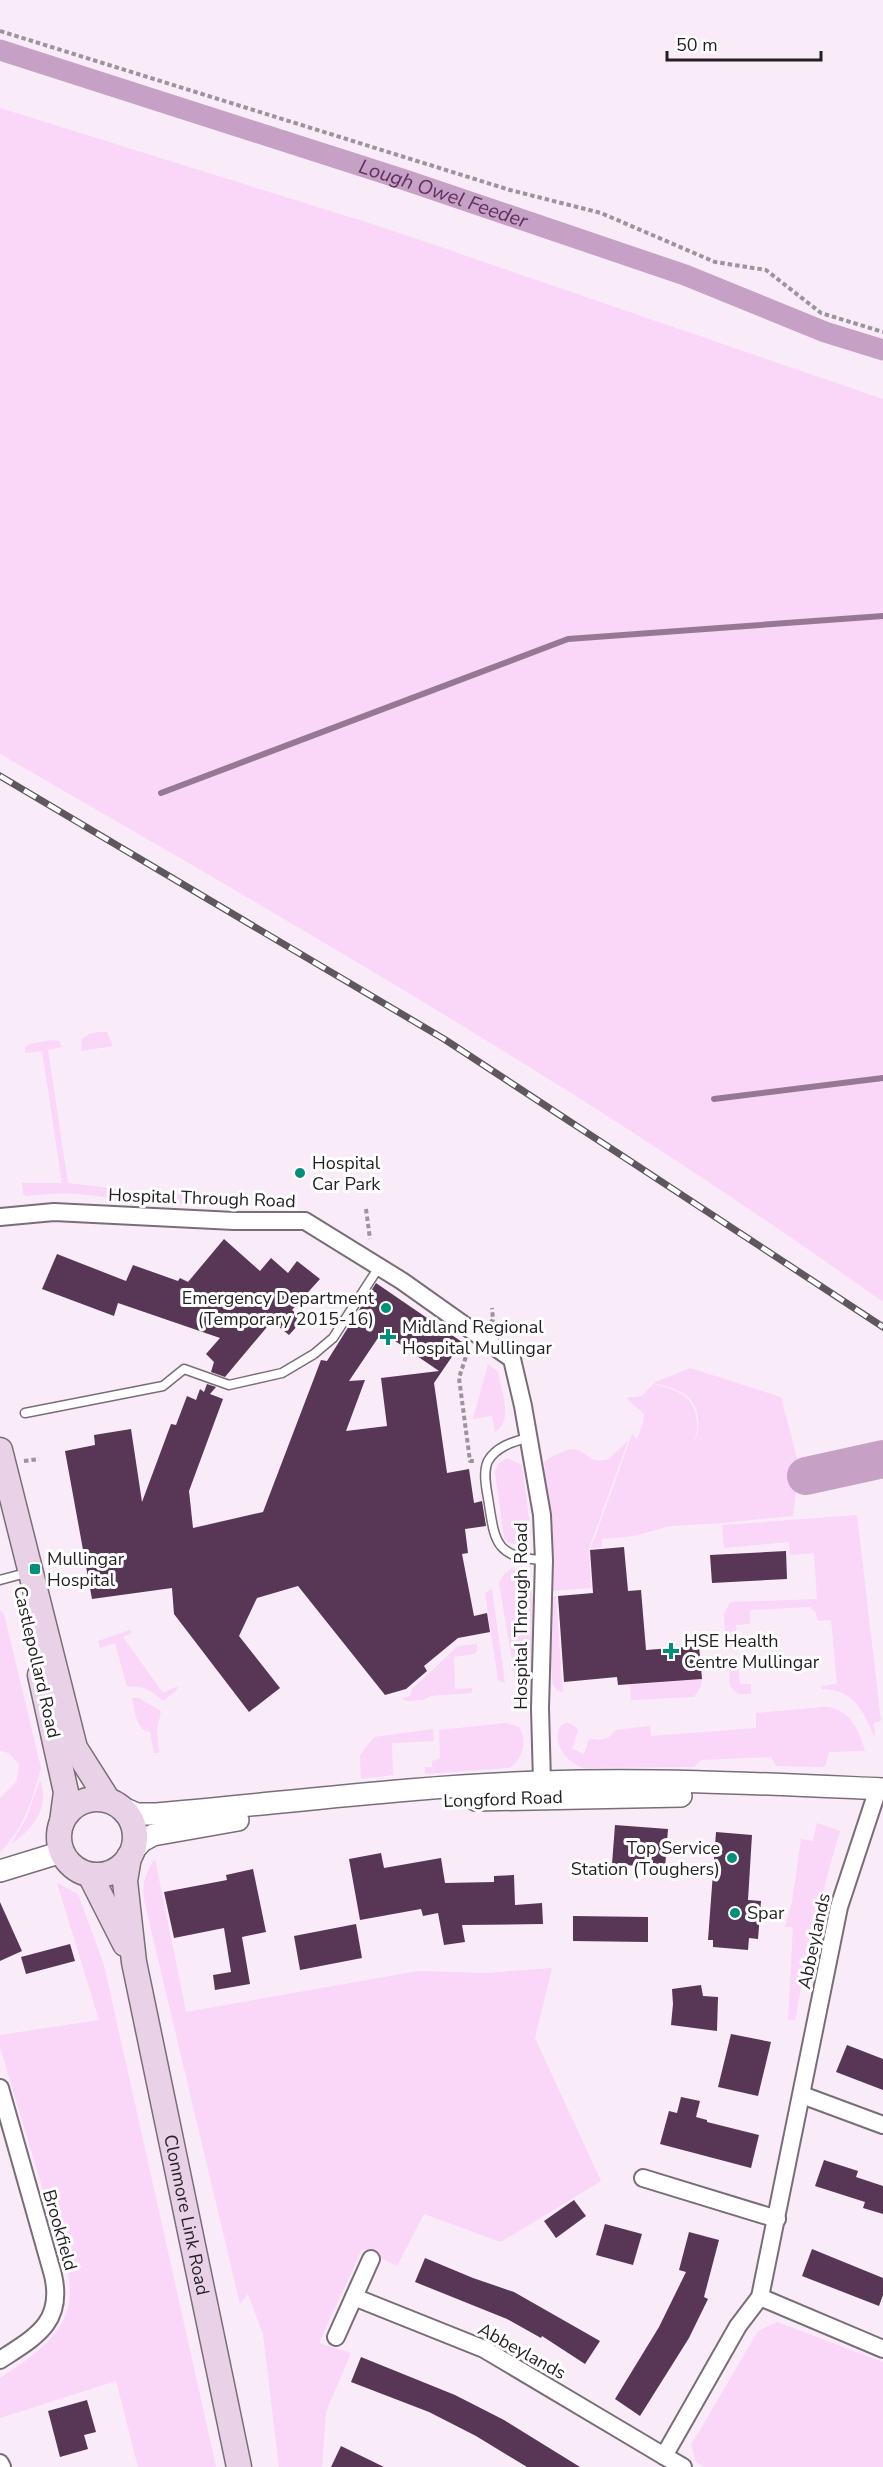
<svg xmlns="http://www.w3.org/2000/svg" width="883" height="2467" viewBox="0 0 883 2467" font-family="'Nunito Sans',sans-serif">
<rect width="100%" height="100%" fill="#f9ecf8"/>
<g fill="#fad6f8">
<path d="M0 108 385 228 883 399V1302C601 1100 300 927 0 754Z"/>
<path d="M99 1032H107L113 1046 81 1051 82 1039 89 1034Z"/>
<path d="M53 1040 59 1041 62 1047 48 1050 68 1183 169 1195 193 1192 196 1199C181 1212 100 1195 78 1194 61 1193 44 1194 27 1196L23 1194 22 1183H62L42 1051 25 1053V1048L29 1044Z"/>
<path d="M488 1364 498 1372C501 1391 514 1420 495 1432L492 1416 473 1419Z"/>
<path d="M690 1368 781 1397 799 1466 793 1516 722 1523 670 1526 634 1536 602 1539V1547L591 1548 632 1434 637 1439 643 1424 644 1414 626 1398 642 1396 653 1384C678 1390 698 1397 697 1428 697 1433 695 1438 695 1442 706 1403 688 1390 653 1383Z"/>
<path d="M628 1441 589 1548 591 1588 551 1591 544 1463C547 1459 551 1457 556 1455 587 1438 580 1464 607 1460Z"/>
<path d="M507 1458 522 1465 531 1534 529 1539 520 1545 509 1543 504 1538 495 1472 498 1464Z"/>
<path d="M857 1515 881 1721 874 1723 875 1738C863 1711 855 1690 822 1689L821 1686 837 1684 831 1620 818 1621 816 1613 810 1607 750 1610V1624L736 1625 737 1649 726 1650 724 1614 730 1602 817 1599 814 1553 790 1555 789 1542 724 1548 722 1525Z"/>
<path d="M511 1569 525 1570C539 1589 533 1659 530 1683L516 1684 499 1583 504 1574Z"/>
<path d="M492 1589 505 1683 498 1680 485 1593Z"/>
<path d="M556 1596 563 1692 557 1691 552 1683 548 1597Z"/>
<path d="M0 1610 4 1614 41 1768C33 1798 23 1830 0 1852V1798L17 1781 19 1764 9 1753 0 1751Z"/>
<path d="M130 1630 132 1633 123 1637 163 1693 178 1686 176 1691 163 1701C153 1692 142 1684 127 1687L115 1643 100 1648 98 1641Z"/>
<path d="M477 1644V1651L474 1654 454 1657 455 1689 473 1688 471 1693 431 1696 423 1700 405 1701 402 1698 410 1696 412 1689 458 1646Z"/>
<path d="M738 1658 740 1684H751V1694H738L730 1686 729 1659Z"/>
<path d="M702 1679 701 1686 694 1697 631 1700 630 1685Z"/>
<path d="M132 1698H139L161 1711 157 1729 159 1753H154L150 1732C136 1731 135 1710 132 1698Z"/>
<path d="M824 1707C848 1707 860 1730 865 1751L829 1752 825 1767 776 1766 771 1757 701 1760 694 1767 582 1768C542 1749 559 1706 578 1730L572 1749 584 1754 589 1739 600 1740 608 1738 616 1730 650 1726 651 1736 756 1728V1713Z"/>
<path d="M506 1723 519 1727C528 1740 523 1760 509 1768L425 1774V1767H432V1761L440 1759 439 1730Z"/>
<path d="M433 1729 434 1741 392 1743 393 1775 361 1779 360 1755 374 1737Z"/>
<path d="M40 1780C51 1807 32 1830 11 1844L26 1819Z"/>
<path d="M817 1823 840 1831C821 1894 807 1956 795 2020H788L793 1927H785L792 1902 801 1839 813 1841Z"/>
<path d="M155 1859 186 2012 418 1971 486 1973 552 1968 535 2038 601 2181 501 2242 424 2214 397 2266 362 2249 319 2343 351 2353 326 2412 322 2467H279L263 2334 248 2294 240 2304 144 1900C142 1884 145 1872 155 1859Z"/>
<path d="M57 1883 78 1894 104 1965 216 2467H138L116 2381 0 2418V2378C40 2351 81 2326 67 2270L0 2047V2035L99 2020Z"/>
<path d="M777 2322 883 2362V2467H704L696 2462 691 2445 700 2430 758 2331Z"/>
</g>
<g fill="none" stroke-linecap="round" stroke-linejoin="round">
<g stroke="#957994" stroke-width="6">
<path d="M161 793 568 639 883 616"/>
<path d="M714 1099 883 1078"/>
</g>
<path stroke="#c6a0c5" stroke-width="21" id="s1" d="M0 50 405 180 685 275 825 332 883 350"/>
<path stroke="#c6a0c5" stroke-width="38" d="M806 1476 883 1459"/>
</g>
<g fill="#573656" fill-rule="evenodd">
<path d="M224 1239 260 1271 271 1258 288 1273 297 1261 320 1279 292 1310 299 1316 296 1320 300 1323 289 1335 272 1321 225 1377 211 1372 214 1362 206 1354 220 1338 118 1303 114 1316 42 1289 57 1254 126 1281 133 1265 178 1281 180 1278 188 1282Z"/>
<path d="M376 1283 462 1342 434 1383 447 1473 469 1469 474 1503 482 1501 486 1526 465 1529 468 1553 462 1554 474 1616 487 1613 490 1632 458 1638 424 1666 427 1671 406 1689 385 1695 298 1586 257 1598 239 1636 280 1688 249 1712 174 1614 172 1588 92 1599 65 1451 95 1445 94 1435 131 1429 142 1502 171 1424 176 1425 187 1396 196 1400 200 1389 204 1392 207 1384 216 1387 210 1394 223 1399 189 1491 193 1528 263 1512 321 1360 327 1361ZM382 1332 439 1371 381 1378 387 1426 346 1431 365 1380 349 1381Z"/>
<path d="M624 1547 628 1591 641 1590 646 1650 699 1646 702 1679 618 1685 617 1677 564 1682 558 1596 593 1593 590 1550Z"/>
<path d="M786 1551 787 1579 712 1583 710 1555Z"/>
<path d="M615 1825 668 1829 665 1868 612 1864Z"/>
<path d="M716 1832 752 1835 748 1900 761 1901 758 1939 749 1938 748 1950 713 1947V1940H708Z"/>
<path d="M381 1853 384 1868 441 1858 445 1883 494 1882V1876L514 1875 515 1905 542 1903 543 1924 462 1925 465 1942 444 1945 438 1913 423 1916 421 1909 360 1920 349 1859Z"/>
<path d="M253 1869 266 1932 242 1937 250 1984 215 1990 213 1975 231 1972 224 1928 174 1938 164 1892 227 1880 226 1875Z"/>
<path d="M0 1902 22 1951 0 1961Z"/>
<path d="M573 1916 648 1917V1942L573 1941Z"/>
<path d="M356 1924 362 1958 300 1970 294 1936Z"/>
<path d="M70 1944 75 1961 26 1974 21 1957Z"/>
<path d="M701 1985 703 1996 718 1997 717 2031 671 2025 673 2004 672 1989Z"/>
<path d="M731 2034 771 2042 758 2096 718 2087Z"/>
<path d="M847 2045 883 2059V2090L836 2072Z"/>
<path d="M681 2097 700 2101 696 2117 707 2120V2122L759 2135 751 2168 660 2144 669 2111 677 2113Z"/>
<path d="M824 2160 858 2171 856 2177 883 2186V2214L863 2208 865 2202 815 2186Z"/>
<path d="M574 2200 586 2216 556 2238 544 2221Z"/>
<path d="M605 2224 642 2234 633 2265 596 2255Z"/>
<path d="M689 2232 719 2240 704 2297 708 2299 689 2338 640 2416 615 2399 659 2327 686 2272 679 2270Z"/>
<path d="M812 2249 883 2278V2295L879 2306 802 2276Z"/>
<path d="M425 2258 473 2278 514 2292 600 2341 585 2364 542 2336 541 2338 507 2319 415 2282Z"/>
<path d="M361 2357 455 2395 504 2420 580 2467H527L476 2436 429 2412 351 2382Z"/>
<path d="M87 2400 96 2432 84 2435 88 2449 60 2457 48 2411Z"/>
<path d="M341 2446 384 2467H331Z"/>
</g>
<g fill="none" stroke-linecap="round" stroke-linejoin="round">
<defs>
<g id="service">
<path d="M25 1413 163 1386 184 1369 229 1385 282 1373 314 1354 333 1338 379 1267"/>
<path d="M527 1438C512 1442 496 1447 488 1461 483 1471 486 1487 488 1498 495 1540 493 1558 544 1560"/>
<path d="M0 1580 30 1572"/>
</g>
<g id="minor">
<path d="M0 1217 54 1212 234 1221H305L402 1281 512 1359 523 1406 542 1515 544 1560 540 1708 542 1782"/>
<path d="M875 1798 839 1907 760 2297 883 2349"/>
<path d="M0 2088 53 2275C64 2323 35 2337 0 2360"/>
<path d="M802 2095 883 2125"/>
<path d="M643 2178 777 2219"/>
<path d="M354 2297 484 2349 664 2456 738 2326 760 2297"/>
<path d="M336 2337 371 2259"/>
<path d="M664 2456 683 2467"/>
<path d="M0 2463 2 2467"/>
</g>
<g id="tertiary">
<path d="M476 1800 681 1796"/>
<path d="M118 1806 137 1814H156C284 1803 413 1786 542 1782 655 1778 769 1784 883 1789"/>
<path d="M132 1852 142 1841 153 1835 238 1820"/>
<path d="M0 1871 62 1852"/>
</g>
<g id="secondary">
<path d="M0 1450 75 1748 108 1800"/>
<path d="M40 1675 66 1792 62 1822"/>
<circle cx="97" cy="1837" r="38"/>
<path id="s2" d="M129 1857 125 1881 134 1962 239 2467"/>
<path d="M90 1875 125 1944"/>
</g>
</defs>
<use href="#service" stroke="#796e78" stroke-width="11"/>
<use href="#minor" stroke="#796e78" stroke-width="20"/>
<use href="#tertiary" stroke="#796e78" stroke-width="24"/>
<use href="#secondary" stroke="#796e78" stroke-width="27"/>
<g stroke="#9c939b" stroke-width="4" stroke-dasharray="4.5 3" stroke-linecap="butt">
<path d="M0 31 510 190 601 213 715 262 766 270 821 313 883 332"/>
<path d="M366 1209 370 1239"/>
<path d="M490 1323 493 1320 492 1308"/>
<path d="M468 1350 459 1378 470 1461H475"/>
<path d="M24 1461 39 1459"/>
</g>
<use href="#service" stroke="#fff" stroke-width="8"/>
<use href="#minor" stroke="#fff" stroke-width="16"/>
<use href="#tertiary" stroke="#fff" stroke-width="21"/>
<use href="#secondary" stroke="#e9d1e8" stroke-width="24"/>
<defs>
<path id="rail" d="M0 776 444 1039 883 1327"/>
</defs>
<use href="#rail" stroke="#5e575d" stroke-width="7"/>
<use href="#rail" stroke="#fff" stroke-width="4.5" stroke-dasharray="14" stroke-linecap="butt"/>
</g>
<g fill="#008f7a" stroke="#fff" stroke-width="2">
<circle cx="300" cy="1173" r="6"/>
<circle cx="386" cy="1308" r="6"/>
<path d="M385 1328h6v6h6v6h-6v6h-6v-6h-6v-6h6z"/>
<rect x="29" y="1563" width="12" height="12" rx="3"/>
<path d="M668 1642h6v6h6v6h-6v6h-6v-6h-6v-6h6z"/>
<circle cx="732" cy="1858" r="6"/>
<circle cx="735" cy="1913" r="6"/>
</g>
<g text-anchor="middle" stroke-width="6" stroke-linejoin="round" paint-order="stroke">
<g font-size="18" fill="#241f23" stroke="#fff" text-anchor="start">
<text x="312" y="1169">Hospital<tspan x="312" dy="21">Car Park</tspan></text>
<text x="374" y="1304" text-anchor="end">Emergency Department<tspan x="374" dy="21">(Temporary 2015-16)</tspan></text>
<text x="402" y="1333">Midland Regional<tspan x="402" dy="21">Hospital Mullingar</tspan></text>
<text x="47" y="1565">Mullingar<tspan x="47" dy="21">Hospital</tspan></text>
<text x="684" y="1647">HSE Health<tspan x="684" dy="21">Centre Mullingar</tspan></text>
<text x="720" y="1854" text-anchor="end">Top Service<tspan x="720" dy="21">Station (Toughers)</tspan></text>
<text x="747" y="1919">Spar</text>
</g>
<g font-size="18" fill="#241f23" stroke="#fff">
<text transform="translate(202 1198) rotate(2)" y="6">Hospital Through Road</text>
<text transform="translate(521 1616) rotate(-90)" y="6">Hospital Through Road</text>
<text transform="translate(37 1662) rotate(77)" y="6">Castlepollard Road</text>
<text transform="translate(503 1799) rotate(-2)" y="6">Longford Road</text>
<text transform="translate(814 1941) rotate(-78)" y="6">Abbeylands</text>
<text dy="6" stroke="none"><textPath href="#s2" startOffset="364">Clonmore Link Road</textPath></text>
<text transform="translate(60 2230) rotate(74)" y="6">Brookfield</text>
<text transform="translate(522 2351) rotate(29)" y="6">Abbeylands</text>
</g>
<g font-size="20" font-style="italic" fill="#603060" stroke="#fff">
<text dy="7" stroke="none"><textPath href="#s1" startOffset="466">Lough Owel Feeder</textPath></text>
</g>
</g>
<path d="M667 51v9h154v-9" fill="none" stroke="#241f23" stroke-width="3"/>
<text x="676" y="51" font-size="18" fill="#241f23" stroke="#ffffff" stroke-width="4.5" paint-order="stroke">50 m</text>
</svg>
